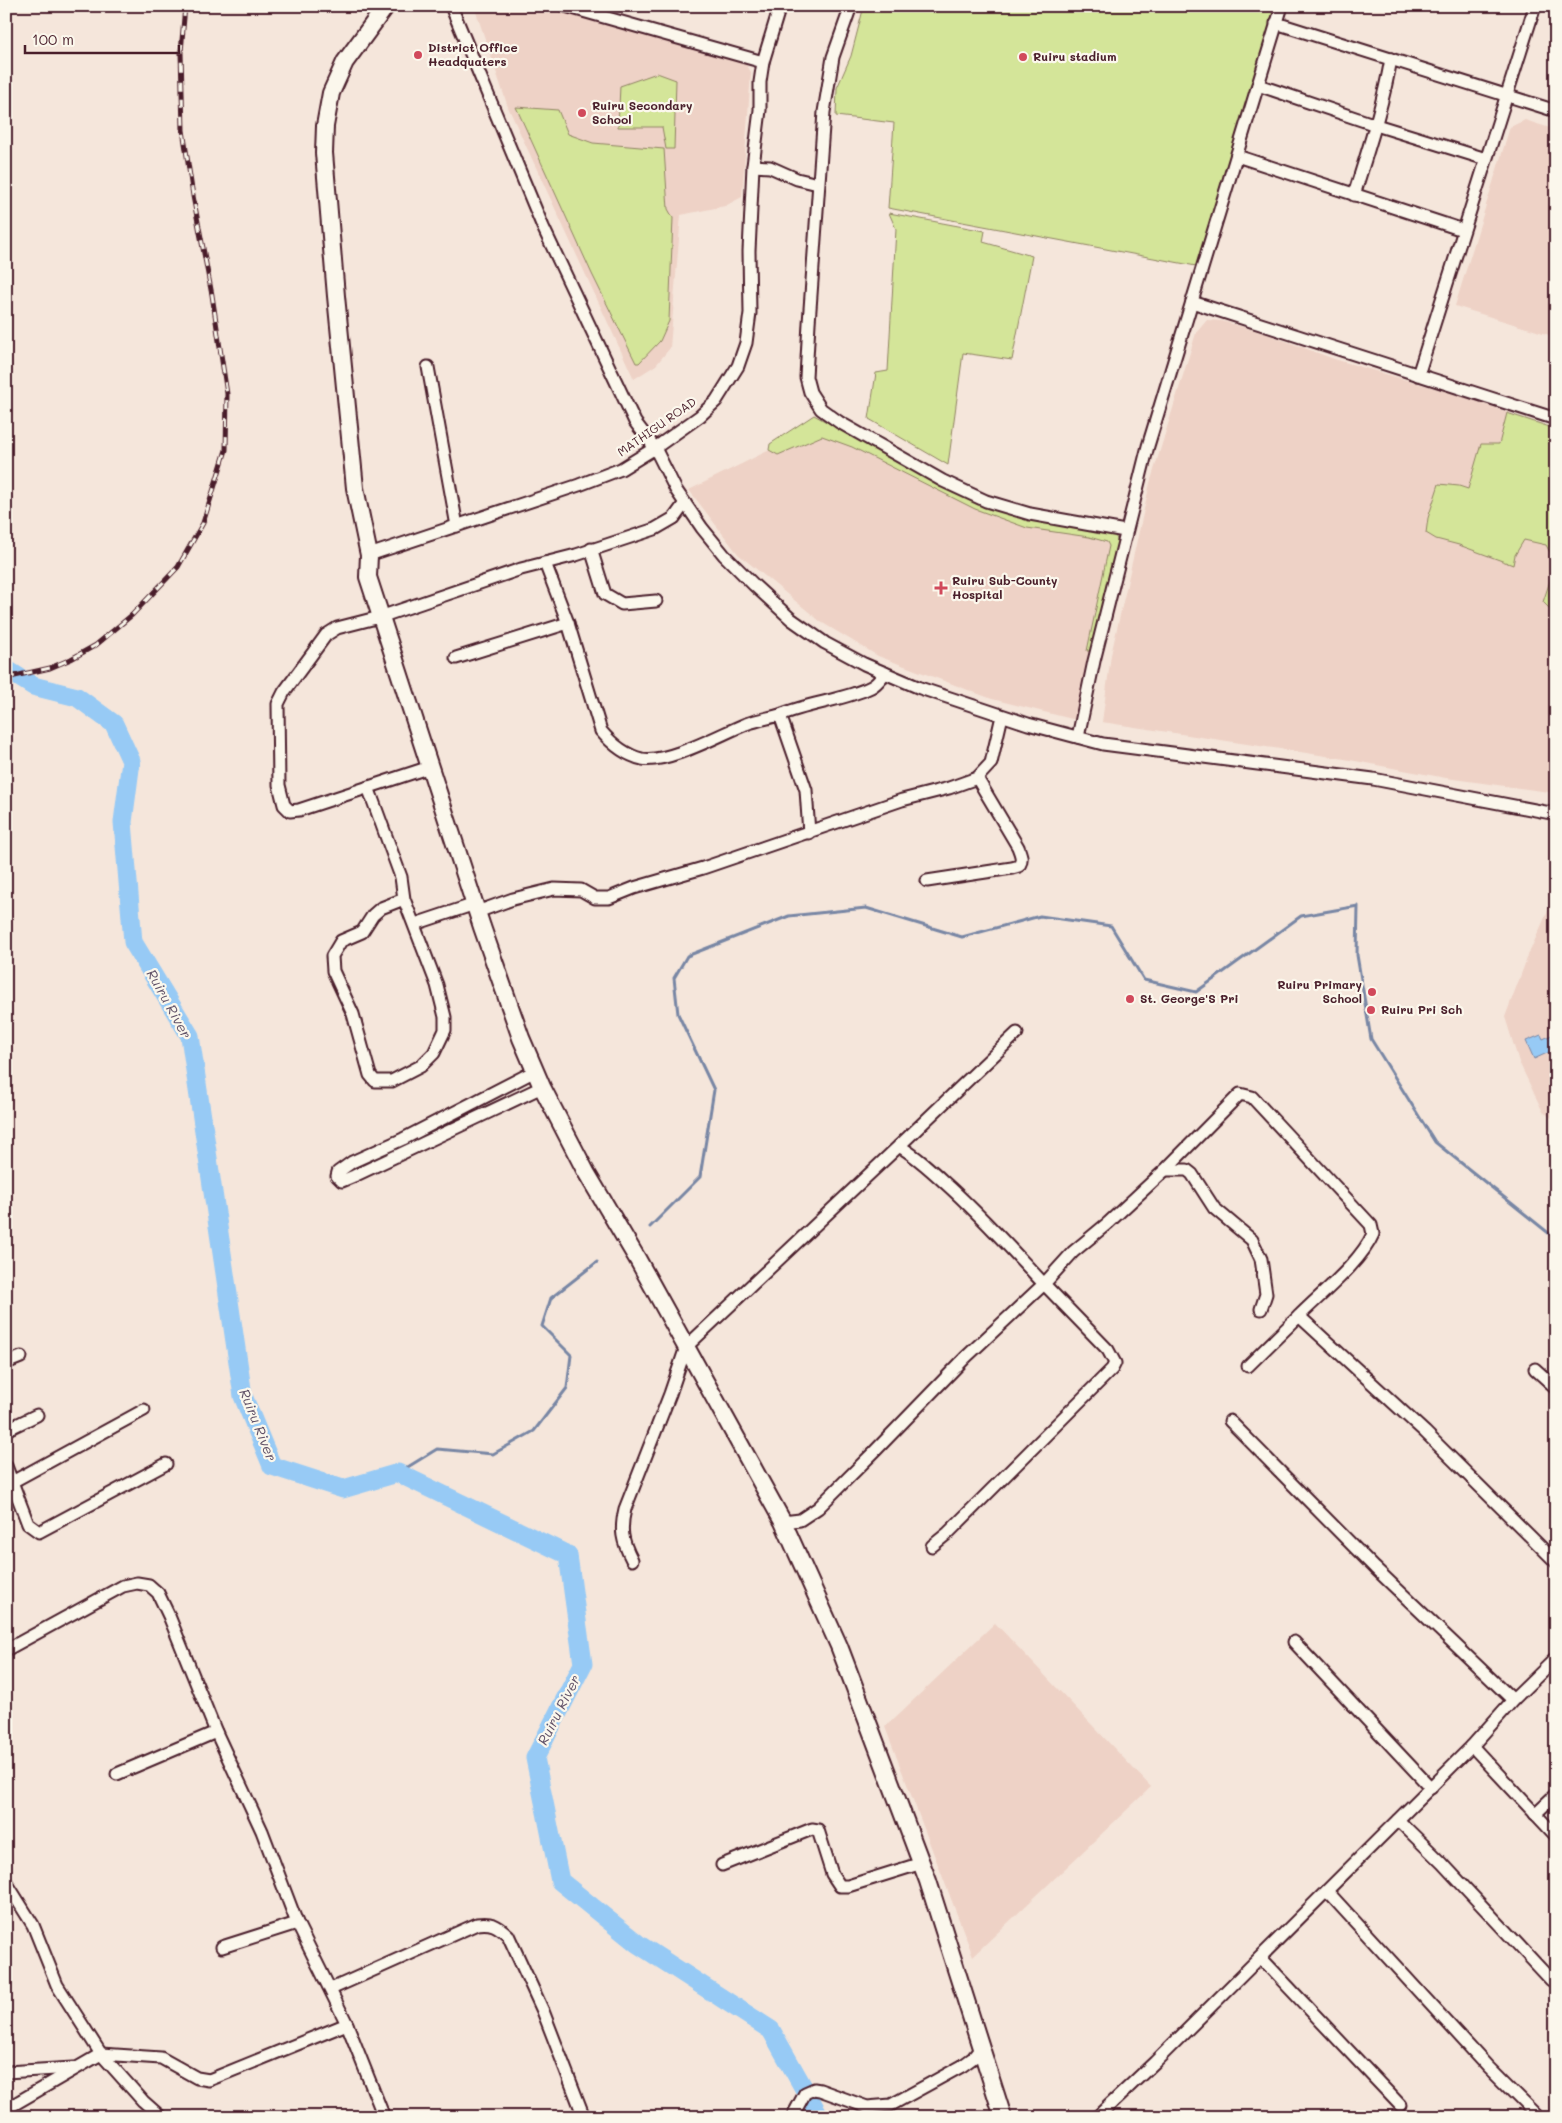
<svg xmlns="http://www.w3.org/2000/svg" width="1562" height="2123" viewBox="0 0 1562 2123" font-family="Mali,sans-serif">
<rect width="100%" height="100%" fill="#f5e6db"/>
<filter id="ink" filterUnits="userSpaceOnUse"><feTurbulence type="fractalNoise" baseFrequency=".02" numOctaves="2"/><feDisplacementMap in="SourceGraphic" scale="10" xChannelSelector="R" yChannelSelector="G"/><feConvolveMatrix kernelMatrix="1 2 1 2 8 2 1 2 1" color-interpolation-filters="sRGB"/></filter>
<g filter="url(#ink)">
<g fill="#eed2c6">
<path d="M474 6H542L746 64 751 72 742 197 725 206 681 215 670 348 656 365 634 379 508 107Z"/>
<path d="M1525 120 1556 130V337L1455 306 1510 127Z"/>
<path d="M1207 320 1222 321 1264 333 1334 359 1458 395 1556 429V793L1446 778 1339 758 1102 722 1111 655 1150 483 1196 333Z"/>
<path d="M820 425 1010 517 1113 542 1076 720 992 699 878 656 821 622 738 554 689 490Z"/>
<path d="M1556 893V1121L1543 1112 1519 1062 1505 1017 1529 953Z"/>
<path d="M995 1623 1151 1787 973 1956 885 1727Z"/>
</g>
<g fill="#d4e599" stroke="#8f8262">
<path d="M864 6H1276L1196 266 888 208 894 123 836 116 837 88 851 56Z"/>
<path d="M657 73 676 80 674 149H666L662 127H618L620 86Z"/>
<path d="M516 107 558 110 568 134 593 143 664 149 668 209 673 218 669 321 660 341 639 363H636L592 274Z"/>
<path d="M889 213 985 231 983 242 1032 256 1012 360 963 353 948 465 869 419 876 373 888 371 896 229Z"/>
<path d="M1507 413 1556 429V615L1543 602 1556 563 1546 545 1524 540 1515 555 1513 565 1459 545 1436 539 1426 533 1428 518 1439 484 1459 486 1468 489 1481 444H1499Z"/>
<path d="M814 415 923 475 1014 516 1115 535 1118 542 1092 651H1087L1109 546 1107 542 1089 537 1027 528 975 509 852 447 822 436 778 455 769 450 770 444Z"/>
</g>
<path fill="#97caf5" stroke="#7886a4" d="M1556 1033V1049L1534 1059 1526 1041 1541 1035 1543 1039Z"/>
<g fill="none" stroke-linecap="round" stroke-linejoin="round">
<g stroke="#7886a4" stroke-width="3">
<path d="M650 1227 700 1177 714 1090 678 1014 674 978 687 956 789 916 866 908 962 937 1040 916 1111 926 1144 980 1196 992 1301 916 1358 906 1357 955 1371 1039 1435 1142 1556 1239"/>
<path d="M398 1473 437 1449 493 1454 534 1431 567 1388 571 1355 542 1326 551 1298 597 1262"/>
</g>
<path stroke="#97caf5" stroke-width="19" d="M6 669 33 686 77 697 114 724 131 761 123 822 133 942 190 1036 243 1396 272 1466 343 1489 398 1473 568 1555 583 1664 535 1758 560 1881 638 1944 771 2030 820 2117"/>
<defs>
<g id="minor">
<path d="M451 6 543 227 635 422 655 448 676 490 702 528 724 555 754 585 791 619 825 643 864 664 920 688 1028 724 1103 744 1373 779 1556 814"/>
<path d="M565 6 763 62"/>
<path d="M851 6 833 57 824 112 809 323 806 377 810 392 821 409 839 422 943 481 986 501 1030 514 1125 531"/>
<path d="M1276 23 1556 111"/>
<path d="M1258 85 1376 125 1486 159"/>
<path d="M1237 156 1463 230"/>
<path d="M753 166 770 167 797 179 818 184"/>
<path d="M1354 195C1368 150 1383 105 1391 59"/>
<path d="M1192 302 1556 419"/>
<path d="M428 367 457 526"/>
<path d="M1418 375 1535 6"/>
<path d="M591 549 605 594 622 604 656 601"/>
<path d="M369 555 579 485 621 469 655 448 700 416 716 401 738 366 746 343 750 313 749 251 753 166 760 110V82L763 62 780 6"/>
<path d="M568 623 601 731C612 744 625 755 642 759 667 764 721 734 746 724 757 720 769 718 780 715"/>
<path d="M456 658 568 623 545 563"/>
<path d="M1078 737 1094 661 1148 446 1282 6"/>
<path d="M430 767 299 810 290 811 284 805 279 785 278 704 284 692 315 650 326 635 337 628 380 617 521 569 576 555 655 529 674 518 685 503"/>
<path d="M368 787 401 877 404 899 437 985 445 1017V1030L434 1053 421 1066 392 1081H375L370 1075 353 1014 333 971 332 956 341 941 362 932 373 915 381 908 404 899"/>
<path d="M809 833 806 790 780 715C808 703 845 700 871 687 877 684 881 678 885 673"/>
<path d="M927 881 1012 868 1019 866C1023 859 1021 855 1018 847L977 778"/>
<path d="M477 912 513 899 554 889 581 890 595 898H609L634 888 703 868 902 800 949 788 977 778 991 763 1002 716"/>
<path d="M415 924 475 904"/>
<path d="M535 1071 403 1139 352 1162 338 1172 337 1176 342 1181 354 1176 542 1087"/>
<path d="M899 1146 1017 1033"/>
<path d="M1165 1170H1187L1192 1174 1214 1208 1252 1240 1261 1259 1266 1294 1261 1309"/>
<path d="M6 1363 21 1357"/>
<path d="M1248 1366 1299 1316 1425 1432 1556 1562"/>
<path d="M1535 1369 1556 1388"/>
<path d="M1230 1421 1375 1568 1513 1700"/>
<path d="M6 1430 37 1415"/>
<path d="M6 1466 28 1524 39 1532 166 1464"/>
<path d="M12 1482 144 1410"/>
<path d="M932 1546 948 1533 1112 1369 1115 1363 1108 1350 1044 1284 1073 1252 1108 1223 1165 1170 1240 1094 1252 1097 1371 1225 1373 1234C1361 1262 1321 1294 1299 1316"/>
<path d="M632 1560C622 1541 620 1530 625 1509L670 1394 686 1347 899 1146C916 1156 930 1169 944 1182 980 1214 1011 1249 1044 1284L966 1357 874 1452 818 1508 800 1520 783 1522"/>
<path d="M1294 1642 1431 1788"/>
<path d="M6 1650 123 1586 137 1583 149 1585 158 1593 169 1616 216 1732 262 1831 297 1923 347 2024 384 2117"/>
<path d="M1472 1746 1513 1700 1556 1658"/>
<path d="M117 1774 216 1732"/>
<path d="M1535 1814 1556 1794"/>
<path d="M1398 1820 1442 1863 1551 1980 1556 1982"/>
<path d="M722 1865 812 1829 818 1830 832 1874 840 1886H848L922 1863"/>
<path d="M6 1882 33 1925 57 1985 101 2054 143 2101 161 2117"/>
<path d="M1327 1891 1488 2067 1538 2117"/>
<path d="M222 1947 297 1923"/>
<path d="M1261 1958 1400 2105"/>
<path d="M331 1989 477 1924C491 1922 497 1925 508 1935L543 2011 584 2117"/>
<path d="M6 2072 73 2068"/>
<path d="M6 2109 101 2054 161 2058 197 2078 209 2080 347 2024"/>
<path d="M792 2117 805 2093 814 2089 820 2090 867 2107 891 2105 962 2066 973 2058 981 2048"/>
<path d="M1097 2117 1155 2062 1472 1746 1556 1836"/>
</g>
<path id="secondary" d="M386 6 345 62 331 93 325 126 324 153 336 296 355 488 369 555 368 577 482 927 521 1038 542 1087 586 1172 638 1260 783 1522 839 1646 928 1881 1003 2117"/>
</defs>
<use href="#minor" stroke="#4a1f2b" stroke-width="15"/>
<use href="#secondary" stroke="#4a1f2b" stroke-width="20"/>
<use href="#minor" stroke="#fbf7ec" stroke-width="11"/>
<use href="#secondary" stroke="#fbf7ec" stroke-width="16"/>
<defs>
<path id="rail" d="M6 678 50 668 71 659 96 645 132 615 178 567 203 523 226 450 227 394 212 295 193 196 183 130 181 52 185 6"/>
</defs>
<use href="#rail" stroke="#4a1f2b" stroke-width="5"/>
<use href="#rail" stroke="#fbf7ec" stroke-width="3" stroke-dasharray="9" stroke-linecap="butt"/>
</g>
</g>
<g fill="#d1495b" stroke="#fbf7ec" stroke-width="2">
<circle cx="418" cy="55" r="5"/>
<circle cx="1023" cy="57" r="5"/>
<circle cx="582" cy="113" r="5"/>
<path d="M938.5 580.5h5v5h5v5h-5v5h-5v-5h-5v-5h5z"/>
<circle cx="1372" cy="992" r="5"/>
<circle cx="1130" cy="999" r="5"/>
<circle cx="1371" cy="1010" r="5"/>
</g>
<g text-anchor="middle" stroke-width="4.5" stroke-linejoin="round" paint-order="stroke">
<g font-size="12" font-weight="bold" fill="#4a1f2b" stroke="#fbf7ec" text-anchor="start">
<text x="428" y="52">District Office<tspan x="428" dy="14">Headquaters</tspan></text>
<text x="1033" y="61">Ruiru stadium</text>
<text x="592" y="110">Ruiru Secondary<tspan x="592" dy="14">School</tspan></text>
<text x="952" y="585">Ruiru Sub-County<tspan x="952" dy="14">Hospital</tspan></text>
<text x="1362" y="989" text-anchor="end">Ruiru Primary<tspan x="1362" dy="14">School</tspan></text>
<text x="1140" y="1003">St. George'S Pri</text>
<text x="1381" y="1014">Ruiru Pri Sch</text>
</g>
<g font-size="12" fill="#4a1f2b" stroke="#fbf7ec">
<text transform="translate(657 427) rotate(-35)" y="4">MATHIGU ROAD</text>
</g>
<g font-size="14" font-style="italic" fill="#615268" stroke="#fbf7ec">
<text transform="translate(169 1004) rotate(61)" y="5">Ruiru River</text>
<text transform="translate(258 1425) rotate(68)" y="5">Ruiru River</text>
<text transform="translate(559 1710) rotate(-63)" y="5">Ruiru River</text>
</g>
</g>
<rect width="1562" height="2123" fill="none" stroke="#fbf7ec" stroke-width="25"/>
<rect x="12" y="12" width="1537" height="2098" fill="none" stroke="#4a1f2b" stroke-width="2" filter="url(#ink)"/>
<path d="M25 45v8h154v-8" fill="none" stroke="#4a1f2b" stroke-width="2.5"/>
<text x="32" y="45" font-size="15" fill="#4a1f2b" stroke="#fbf7ec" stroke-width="4" paint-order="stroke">100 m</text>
</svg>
